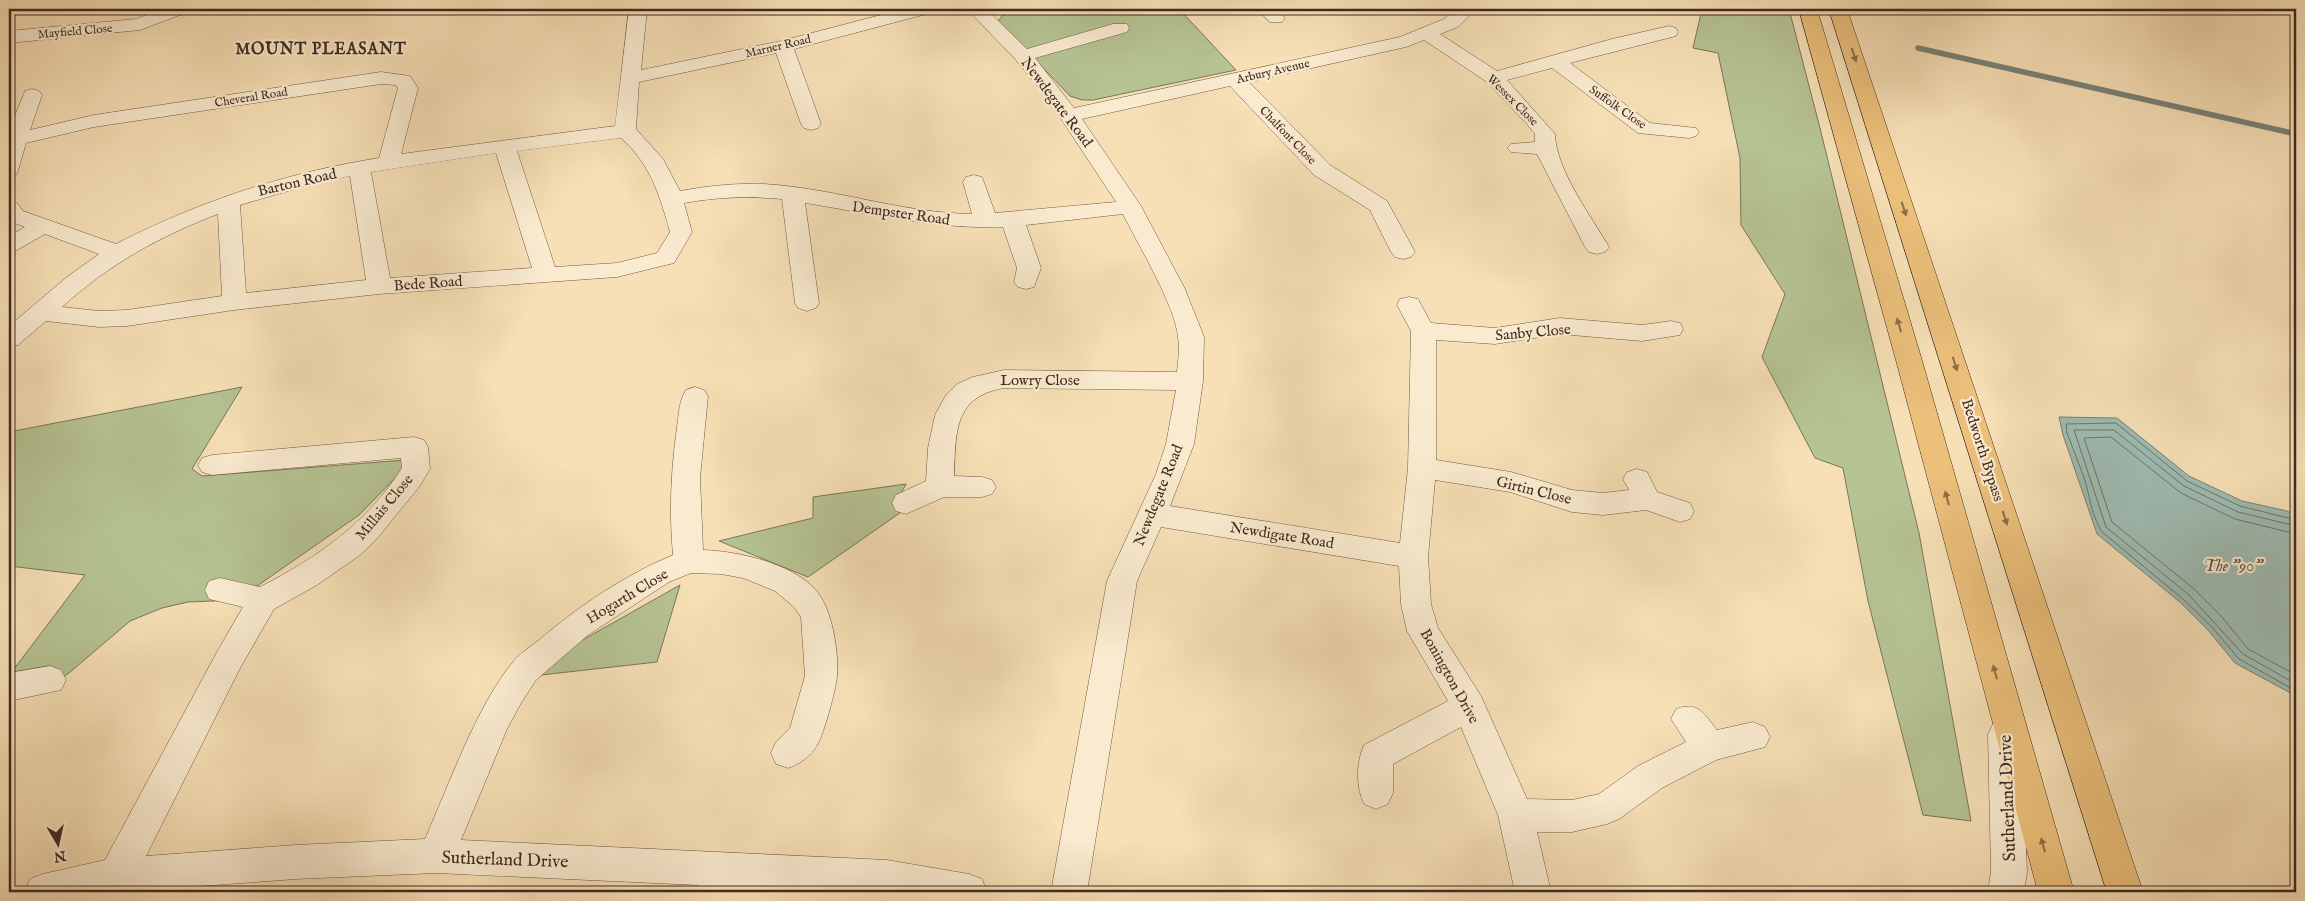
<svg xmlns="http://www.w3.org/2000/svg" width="2305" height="901" viewBox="0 0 2305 901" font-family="'IM FELL English',serif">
<rect width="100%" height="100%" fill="#f7e0b6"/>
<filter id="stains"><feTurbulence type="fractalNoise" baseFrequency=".004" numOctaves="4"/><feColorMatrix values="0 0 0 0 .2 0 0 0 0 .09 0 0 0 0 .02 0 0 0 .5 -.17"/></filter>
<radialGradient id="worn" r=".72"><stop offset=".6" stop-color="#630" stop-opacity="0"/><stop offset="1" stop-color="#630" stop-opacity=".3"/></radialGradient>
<g fill="#b6c393" stroke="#7b7659">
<path d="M1024 9H1179L1236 70 1093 100H1082L1070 96 998 21 1003 15Z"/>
<path d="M1702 9H1789L1820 128 1919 533 1971 821 1923 815 1868 601 1843 468 1815 458 1762 357 1785 294 1741 225 1740 158 1718 53 1693 48Z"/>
<path d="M242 387 192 469 202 476 405 460 404 469 359 515 237 600 188 602 162 608 130 621 69 673 49 686 9 691 11 673 85 575 9 566V432Z"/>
<path d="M906 484 899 497 907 508 808 577 719 541 813 518V497Z"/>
<path d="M680 585 657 662 541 675 579 642Z"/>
<path d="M638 891 642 892H256Z"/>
</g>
<path fill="#9ebcb3" stroke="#788278" d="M2059 417 2117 418 2189 476 2242 501 2287 511 2296 516V696L2235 663 2208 630 2181 603 2097 534 2063 435Z"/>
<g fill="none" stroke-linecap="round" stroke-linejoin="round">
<g stroke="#6f7369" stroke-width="1">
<path d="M2296 520 2240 506 2187 481 2116 423 2066 424 2067 433 2085 480 2093 513 2101 531 2184 600 2212 627 2239 659 2296 691"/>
<path d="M2296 526 2238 512 2184 486 2114 430H2074L2106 527 2189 595 2243 654 2296 684"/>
<path d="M2296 534 2235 519 2181 493 2111 437 2084 438 2112 522 2194 589 2222 617 2248 649 2296 675"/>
</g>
<path stroke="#788278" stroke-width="5.5" d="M1918 48 2296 134"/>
<defs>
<g id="minor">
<path d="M163 9H188L185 13 140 30 9 43V31L136 19Z"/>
<path d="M629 9H647L641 70 781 41 904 9H933L930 13 794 49 821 124 818 128 811 130 804 128 801 124 776 53 639 82 636 129 663 159 680 191C708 186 735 183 764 184 834 188 901 213 972 214L963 182 966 177 974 175 982 177 995 213 1116 202 1048 99 1016 60 967 9H986L1027 49 1113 24H1127L1129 28 1127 32 1035 58 1074 108 1400 37 1444 19 1456 9H1476L1458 27 1440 34 1497 71 1612 39 1669 26 1676 28 1678 32 1676 36 1570 63 1650 123 1696 128 1699 132 1696 136 1689 138 1638 133 1552 68 1507 80 1555 134C1556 170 1591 216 1609 247L1605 252 1597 254 1589 252 1585 247 1537 154 1511 152 1507 148 1511 144 1535 142V134L1527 124 1487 82 1424 40 1406 47 1249 82 1330 165 1387 201 1415 252 1411 257 1403 259 1395 257 1391 252 1370 210 1314 175 1230 86 1082 119 1141 206 1185 289 1204 337 1203 381 1194 444 1170 506 1400 543 1408 468 1411 331 1397 305 1400 299 1409 297 1418 299 1431 323 1495 328 1560 318 1642 325 1671 321 1680 323 1683 329 1680 335 1642 341 1560 334 1495 344 1436 340V460L1511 472 1572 490 1603 493 1629 490 1623 479 1627 472 1637 469 1647 472 1657 492 1690 503 1694 511 1690 519 1680 522 1646 510 1603 515 1572 512 1510 492 1435 480 1428 557 1431 604 1438 628 1481 696 1527 799 1572 800 1599 794 1638 766 1686 742 1671 719 1676 709C1699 701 1704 714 1717 730L1753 722 1765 727 1770 737 1765 747 1716 760 1662 788 1619 819 1607 824 1572 832H1537L1551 892H1515L1498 815 1461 727 1393 764V793L1388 804 1376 809 1364 804C1356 787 1356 763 1364 745L1448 701 1407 631 1401 604 1399 566 1161 527 1137 581 1087 892H1051L1107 581 1156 474 1166 444 1176 390 1004 388C953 397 956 433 954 476L982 477 992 480 996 487 992 494 982 497H944L906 514 896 511 892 503 896 495 926 481 928 448 935 415 946 395 957 384 973 377 1004 370 1177 372C1178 361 1180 348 1178 337 1175 305 1138 245 1123 214L1026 225 1041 268 1034 287 1026 289 1018 287 1014 282 1017 268 1003 227C931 229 875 214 805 203L819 303 816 308 807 311 798 308 795 303 782 199C749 196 717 197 684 203L692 232 674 263 617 277 379 294 234 310 127 326 99 327 46 321 18 345 9 347V326L67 277 99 254 45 234 17 250 9 252V236L25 227 9 221V201L17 203 23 211 116 244C200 201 285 173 379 158L398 88 396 85 381 84 94 127 26 143 17 174 9 175V130L25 91 32 89 39 91 42 95 30 130 94 115 381 72 410 76 418 88 401 154 615 126ZM621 138C650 163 660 196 670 232L657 253 617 263 555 267 517 151ZM496 153 532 268 390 278 371 172ZM350 176 366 280 246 293 240 205 305 186ZM218 214 222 296 127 310 99 311 62 307C108 265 160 236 218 214Z"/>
<path d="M1257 9H1276L1285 18 1282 22H1270Z"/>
<path d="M695 387 704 390 708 396 700 478 703 550C737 551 791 563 815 589 832 607 839 652 837 676 836 689 824 734 817 745 811 756 800 764 788 768L776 764 771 753 776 742 790 728 805 676 801 617 794 607 775 591 743 578 721 574 691 573 669 582 588 635 536 680 521 703 507 729 461 840 887 860 969 874 982 879 987 892H841L734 887V892H698V885L436 873 296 879 119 892H25L30 879 43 874 105 860 217 652 243 607 209 599 205 590 209 581 220 578 260 587C318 557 366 524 402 468L401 458 212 475 202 472 198 465 202 458 212 455 414 437 424 440 428 447 430 469 419 487 375 541 360 555 317 585 274 609 239 670 146 856 296 845 425 839C449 785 476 707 513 662 519 654 530 647 539 640 579 606 625 575 673 555 669 512 671 470 677 427 679 414 679 400 686 390Z"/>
<path d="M50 666 61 670 66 680 61 690 9 701V673Z"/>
<path d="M2005 719 2017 724 2022 734 2027 872 2024 892H1988L1991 872 1988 734 1993 724Z"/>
</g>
<g id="highway">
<path d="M1799 9H1817L1923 364 2074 892H2038L1897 364Z"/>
<path d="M1829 9H1847L2143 892H2107Z"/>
</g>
</defs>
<use href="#minor" stroke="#6e5845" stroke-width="1"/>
<use href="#highway" stroke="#402a1f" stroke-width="1"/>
<use href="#minor" fill="#faebd0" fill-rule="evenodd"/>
<use href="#highway" fill="#ecc07b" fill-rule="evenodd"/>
</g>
<defs><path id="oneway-solid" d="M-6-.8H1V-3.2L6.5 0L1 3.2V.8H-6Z" transform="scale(1.25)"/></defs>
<g fill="#8d6e48">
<use href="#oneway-solid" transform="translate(1854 55) rotate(72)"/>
<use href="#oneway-solid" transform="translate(1904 209) rotate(72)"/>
<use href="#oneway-solid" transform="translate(1899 325) rotate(-106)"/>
<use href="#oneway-solid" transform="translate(1955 364) rotate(72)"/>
<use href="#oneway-solid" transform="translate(1947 498) rotate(-105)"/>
<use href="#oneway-solid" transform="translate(2005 518) rotate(72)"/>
<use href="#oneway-solid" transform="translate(1995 672) rotate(-105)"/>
<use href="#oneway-solid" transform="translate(2043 845) rotate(-105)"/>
</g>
<g text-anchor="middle" stroke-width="4.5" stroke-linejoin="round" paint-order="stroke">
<g font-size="12" fill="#402a1f" stroke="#faebd0">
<text transform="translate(75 31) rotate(-5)" y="4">Mayfield Close</text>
<text transform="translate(778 46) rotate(-13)" y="4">Marner Road</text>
<text transform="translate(1273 71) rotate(-13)" y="4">Arbury Avenue</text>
<text transform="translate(251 97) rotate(-9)" y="4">Cheveral Road</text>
<text transform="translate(1513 100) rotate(45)" y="4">Wessex Close</text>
<text transform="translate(1618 107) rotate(35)" y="4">Suffolk Close</text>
<text transform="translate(1288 135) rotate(46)" y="4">Chalfont Close</text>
</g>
<g font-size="15" fill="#402a1f" stroke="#faebd0">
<text transform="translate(1057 102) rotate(53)" y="5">Newdegate Road</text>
<text transform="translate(297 182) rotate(-13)" y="5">Barton Road</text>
<text transform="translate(901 213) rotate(8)" y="5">Dempster Road</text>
<text transform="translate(428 283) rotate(-4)" y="5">Bede Road</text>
<text transform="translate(1533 332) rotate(-5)" y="5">Sanby Close</text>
<text x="1040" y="385">Lowry Close</text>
<text transform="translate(1983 450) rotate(72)" y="5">Bedworth Bypass</text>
<text transform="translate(1534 490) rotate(14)" y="5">Girtin Close</text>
<text transform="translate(1158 495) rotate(-68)" y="5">Newdegate Road</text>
<text transform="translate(384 507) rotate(-50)" y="5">Millais Close</text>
<text transform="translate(1282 535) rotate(9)" y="5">Newdigate Road</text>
<text transform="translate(627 596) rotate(-31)" y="5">Hogarth Close</text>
<text transform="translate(1450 676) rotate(61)" y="5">Bonington Drive</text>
</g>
<g font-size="16" font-weight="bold" letter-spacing="1" fill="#402a1f" stroke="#faebd0">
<text x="321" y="54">MOUNT PLEASANT</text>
</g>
<g font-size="16" font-style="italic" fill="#584e44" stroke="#faebd0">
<text x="2233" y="571">The "90"</text>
</g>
<g font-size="18" fill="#402a1f" stroke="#faebd0">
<text transform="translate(2007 798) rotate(-92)" y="6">Sutherland Drive</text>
<text transform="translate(505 859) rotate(2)" y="6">Sutherland Drive</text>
</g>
</g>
<rect width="2305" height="901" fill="none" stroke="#f7e0b6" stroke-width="30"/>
<rect x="10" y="10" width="2285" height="881" fill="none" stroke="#402a1f" stroke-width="2.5"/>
<rect x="15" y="15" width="2275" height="871" fill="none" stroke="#402a1f"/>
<g transform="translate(58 844) rotate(171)" stroke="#faebd0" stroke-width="4" paint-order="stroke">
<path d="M0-4L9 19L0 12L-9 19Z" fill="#402a1f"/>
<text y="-8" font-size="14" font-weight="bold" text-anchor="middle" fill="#402a1f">N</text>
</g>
<rect width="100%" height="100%" filter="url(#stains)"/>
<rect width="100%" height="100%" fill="url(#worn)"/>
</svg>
